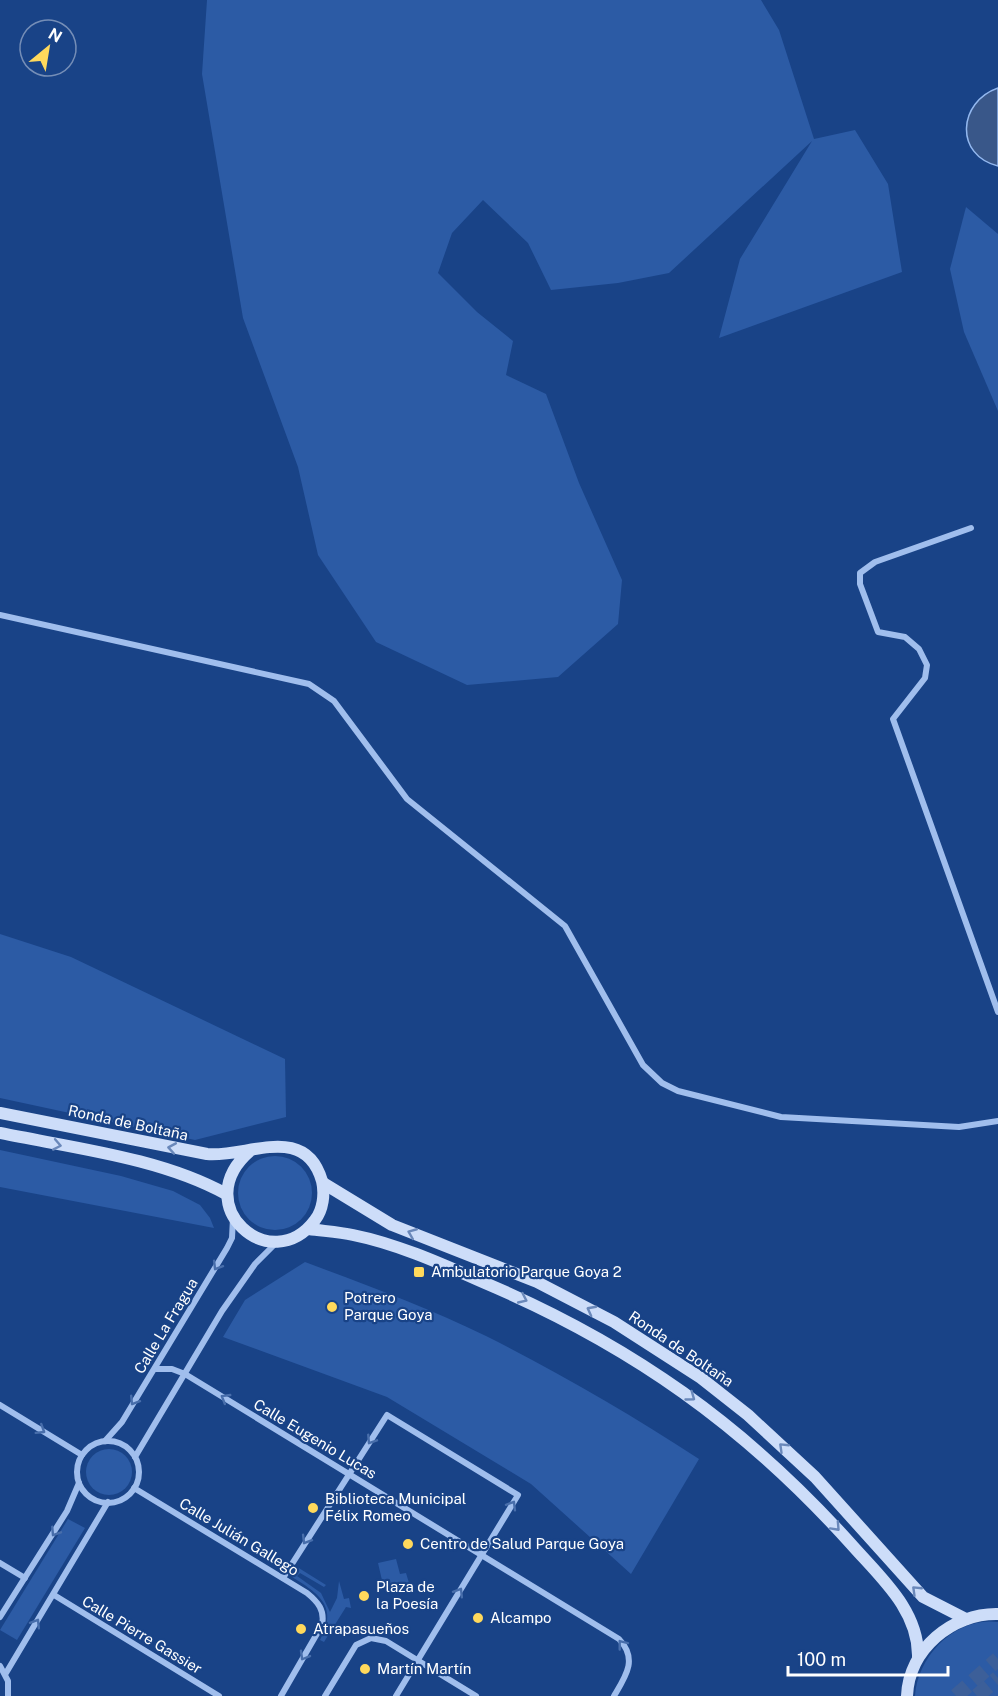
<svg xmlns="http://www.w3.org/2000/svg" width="998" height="1696" viewBox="0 0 998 1696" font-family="'Public Sans',sans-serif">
<rect width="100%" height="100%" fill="#194387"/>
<g fill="#2c5ba5">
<path d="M207 0H761L779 30 814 139 855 130 888 184 902 272 719 338 740 259 812 141 669 273 618 283 551 290 528 243 483 200 452 233 438 273 477 312 513 341 506 375 546 394 579 483 622 580 618 624 558 677 467 685 376 642 318 555 298 467 243 318 202 74Z"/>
<path d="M966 207 998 234V411L964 332 950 269Z"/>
<path d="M0 934 71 957 285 1059 286 1117 195 1140 0 1098Z"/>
<path d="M0 1150 121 1176 173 1191 200 1205 210 1218 214 1228 0 1187Z"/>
<circle cx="275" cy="1193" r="37"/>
<path d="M305 1262C366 1285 427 1307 486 1336 560 1373 630 1414 699 1459L631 1574 531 1484 387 1397 223 1337 245 1300Z"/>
<circle cx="109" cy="1472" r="23"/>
<path d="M68 1519 85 1528 17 1640 0 1630Z"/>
<path d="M396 1559 400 1574 406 1573 409 1583 384 1589 378 1563Z"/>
<path d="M294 1565 326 1585 324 1587 300 1573 297 1576 321 1593 330 1612 337 1598 339 1581 344 1599 349 1598 351 1608 346 1607 324 1642 320 1640C340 1605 316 1592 289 1575Z"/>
<path d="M998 1622V1696H915C917 1656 956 1616 998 1622Z"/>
</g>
<path fill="#395789" stroke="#93b8ef" stroke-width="1.5" d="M998 88V166C954 155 958 102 998 88Z"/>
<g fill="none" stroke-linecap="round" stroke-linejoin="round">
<g stroke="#3c5f99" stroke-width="15" stroke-dasharray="15 8" stroke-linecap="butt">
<path d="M956 1696 998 1659"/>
<path d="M977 1696 998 1678"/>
</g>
<g stroke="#a0beed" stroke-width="6">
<path d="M971 528 875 562 860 573V584L878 632 905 637 919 649 927 665 925 678 893 719 998 1012"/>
<path d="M0 615 309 684 334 701 407 799 565 926 643 1065 662 1083 678 1091 781 1117 959 1127 998 1121"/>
<path d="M155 1369H172L185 1374 619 1639C638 1659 626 1676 614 1696"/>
<path d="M0 1405 82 1455"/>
<path d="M105 1441 122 1422 227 1248 232 1238 233 1218"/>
<circle cx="108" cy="1472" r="31"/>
<path d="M135 1457 222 1311 255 1264 277 1242"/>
<path d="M134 1488 307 1593C318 1602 325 1610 322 1625L281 1696"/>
<path d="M0 1563 25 1578"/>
<path d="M283 1578 387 1415 518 1495 396 1696"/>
<path d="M54 1595 219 1696"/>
<path d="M0 1617 67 1511 79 1483"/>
<path d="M0 1666 8 1681V1696"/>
<path d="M6 1673 108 1502"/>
<path d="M325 1696 356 1645 371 1638 386 1641 476 1696"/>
</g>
<g stroke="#cdddf9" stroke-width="12">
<path d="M0 1113 207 1154C247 1158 305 1122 322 1181 325 1194 323 1210 315 1220 271 1279 187 1205 250 1151"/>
<path d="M0 1133C73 1148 161 1158 226 1194"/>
<path d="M323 1183 392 1225 537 1282 614 1322 701 1378 748 1415 815 1477 923 1597 966 1619"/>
<path d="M309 1229C323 1231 339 1232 353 1235 398 1244 444 1265 485 1283 631 1345 745 1426 851 1544 880 1577 919 1610 918 1657"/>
<path d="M907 1696C909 1649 952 1613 998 1614"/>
</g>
</g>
<defs><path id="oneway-chevron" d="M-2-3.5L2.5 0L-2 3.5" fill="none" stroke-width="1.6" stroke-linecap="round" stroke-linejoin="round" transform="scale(1.5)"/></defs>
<g stroke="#6a88ba">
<use href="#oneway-chevron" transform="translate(57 1145) rotate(11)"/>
<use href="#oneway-chevron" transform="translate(172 1148) rotate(-170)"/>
<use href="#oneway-chevron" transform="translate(412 1233) rotate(-158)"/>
<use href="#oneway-chevron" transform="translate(523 1299) rotate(25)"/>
<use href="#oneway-chevron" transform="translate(591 1310) rotate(-152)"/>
<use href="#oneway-chevron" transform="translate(691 1397) rotate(36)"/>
<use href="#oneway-chevron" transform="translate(783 1447) rotate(-136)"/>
<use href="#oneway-chevron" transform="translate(836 1527) rotate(47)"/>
<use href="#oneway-chevron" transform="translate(916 1590) rotate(-136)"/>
</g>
<g stroke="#486eab">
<use href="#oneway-chevron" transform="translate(217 1266) rotate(121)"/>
<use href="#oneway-chevron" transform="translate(225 1398) rotate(-149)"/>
<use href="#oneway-chevron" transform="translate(134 1401) rotate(122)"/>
<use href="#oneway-chevron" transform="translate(41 1430) rotate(32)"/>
<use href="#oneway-chevron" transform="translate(371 1440) rotate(123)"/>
<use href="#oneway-chevron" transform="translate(512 1505) rotate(-59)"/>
<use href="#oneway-chevron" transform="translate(55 1532) rotate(123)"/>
<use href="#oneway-chevron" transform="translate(306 1540) rotate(121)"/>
<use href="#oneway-chevron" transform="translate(459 1592) rotate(-58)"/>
<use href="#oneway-chevron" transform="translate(36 1623) rotate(-58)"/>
<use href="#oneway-chevron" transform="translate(622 1644) rotate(-128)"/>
<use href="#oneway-chevron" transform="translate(304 1656) rotate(120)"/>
</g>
<g fill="#ffd95c" stroke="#194387" stroke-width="2">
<rect x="413" y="1266" width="12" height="12" rx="3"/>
<circle cx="332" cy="1307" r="6"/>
<circle cx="313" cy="1508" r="6"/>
<circle cx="408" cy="1544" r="6"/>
<circle cx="364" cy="1596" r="6"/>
<circle cx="478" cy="1618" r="6"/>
<circle cx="301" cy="1629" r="6"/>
<circle cx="365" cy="1669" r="6"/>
</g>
<g text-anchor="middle" stroke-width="4.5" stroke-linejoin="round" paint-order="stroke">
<g font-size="15" fill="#fff" stroke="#194387">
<text transform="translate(128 1123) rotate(12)" y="5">Ronda de Boltaña</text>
<text transform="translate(166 1326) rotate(-59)" y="5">Calle La Fragua</text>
<text transform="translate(681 1349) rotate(34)" y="5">Ronda de Boltaña</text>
<text transform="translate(315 1439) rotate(31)" y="5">Calle Eugenio Lucas</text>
<text transform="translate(239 1537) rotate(31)" y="5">Calle Julián Gallego</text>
<text transform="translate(142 1635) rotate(31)" y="5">Calle Pierre Gassier</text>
</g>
<g font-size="15" fill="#fff" stroke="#194387" text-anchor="start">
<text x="431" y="1277">Ambulatorio Parque Goya 2</text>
<text x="344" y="1303">Potrero<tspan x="344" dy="17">Parque Goya</tspan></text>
<text x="325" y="1504">Biblioteca Municipal<tspan x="325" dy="17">Félix Romeo</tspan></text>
<text x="420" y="1549">Centro de Salud Parque Goya</text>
<text x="376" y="1592">Plaza de<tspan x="376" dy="17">la Poesía</tspan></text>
<text x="490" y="1623">Alcampo</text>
<text x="313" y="1634">Atrapasueños</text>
<text x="377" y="1674">Martín Martín</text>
</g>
</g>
<g transform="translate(48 48) rotate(30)"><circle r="28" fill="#194387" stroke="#758eb7" stroke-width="1.5"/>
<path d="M0-4.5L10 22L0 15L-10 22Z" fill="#ffd95c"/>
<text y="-9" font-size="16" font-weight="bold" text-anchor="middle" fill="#ffffff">N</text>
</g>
<path d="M788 1666v9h160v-9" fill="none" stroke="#ffffff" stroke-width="3"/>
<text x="797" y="1666" font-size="18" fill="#ffffff" stroke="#194387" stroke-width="4.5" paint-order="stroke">100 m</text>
</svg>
